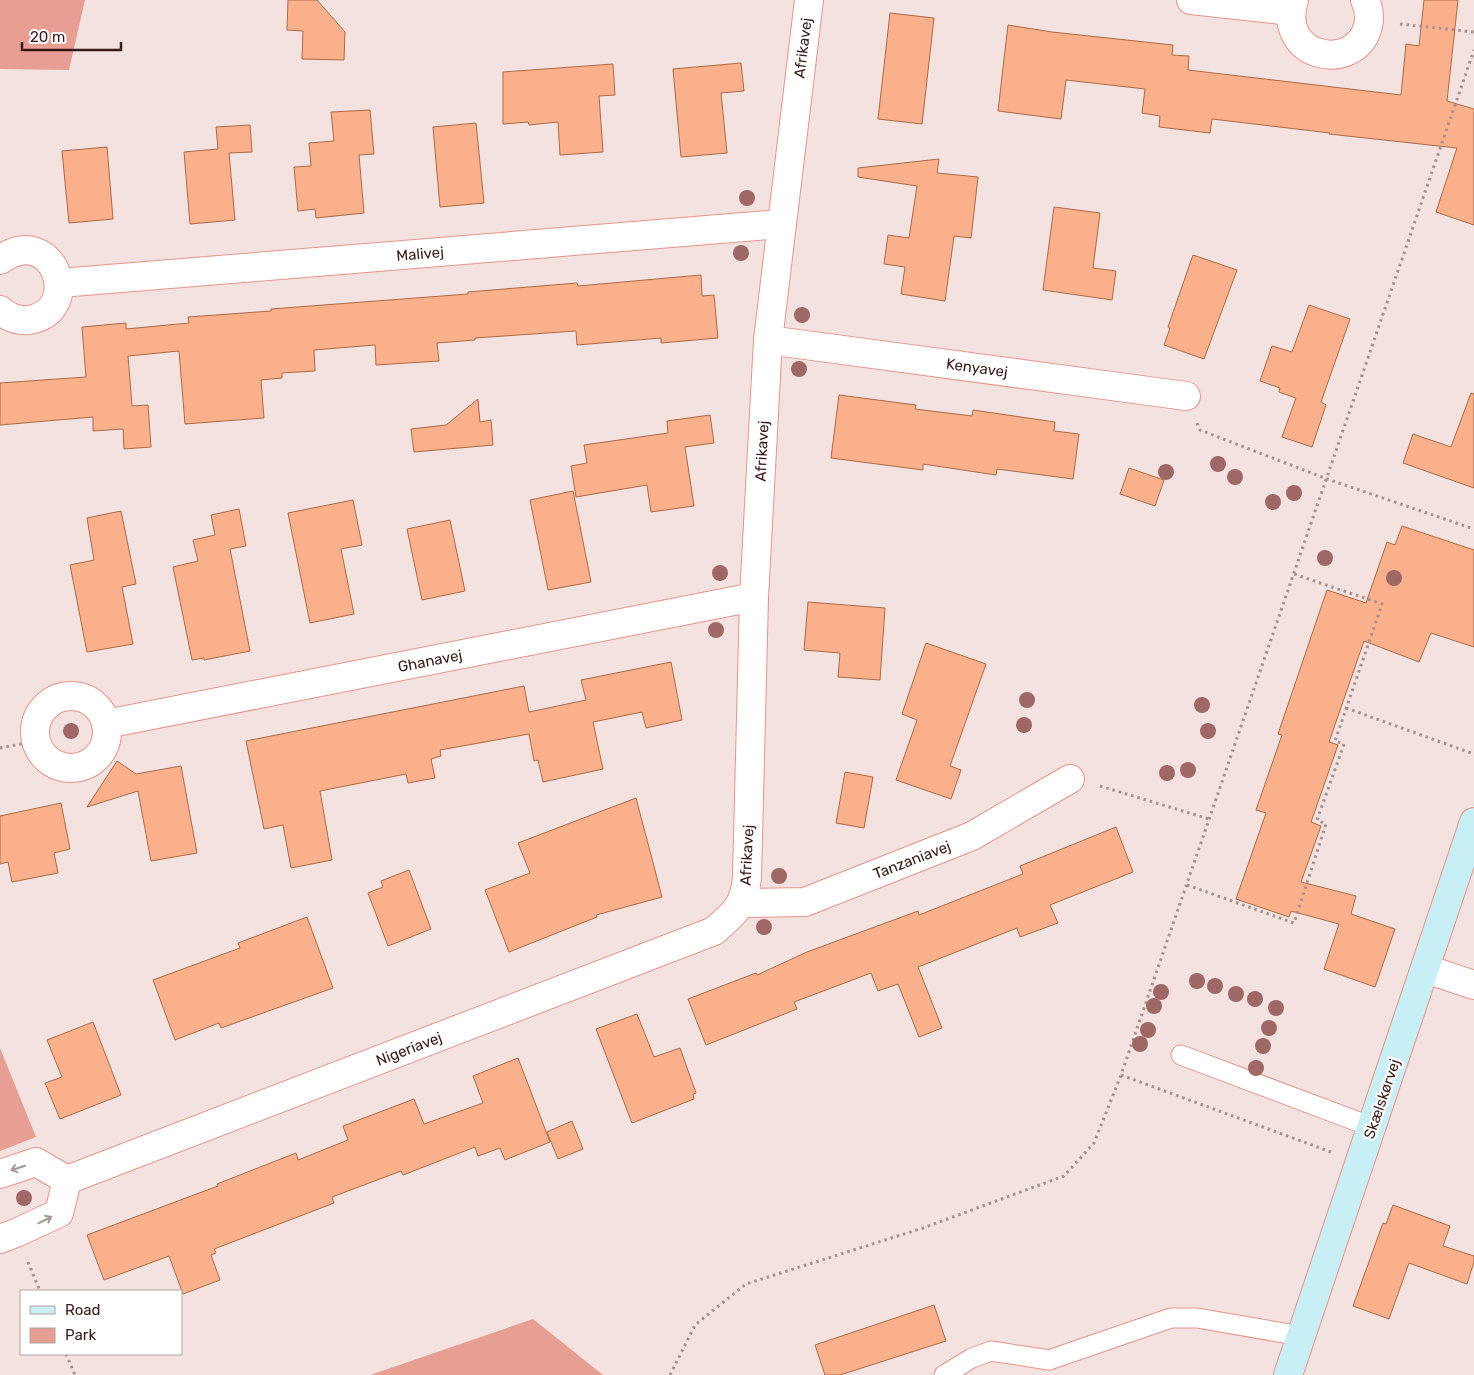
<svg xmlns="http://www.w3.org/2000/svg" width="1474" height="1375" viewBox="0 0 1474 1375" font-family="Rubik,sans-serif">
<rect width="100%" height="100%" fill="#f4e2e0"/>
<g fill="#e79f94">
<path d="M0 0H85L69 70 0 69Z"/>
<path d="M0 1048 36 1137 0 1151Z"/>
<path d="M533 1319 603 1375H370Z"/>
</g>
<g fill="#fab18b" stroke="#ad6945">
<path d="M288 0H317L345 32 344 60 302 59 303 31 287 30Z"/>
<path d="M1424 0H1458L1447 101 1474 109V225L1436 212 1457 148 1329 134 1330 133 1212 119 1210 133 1159 127 1160 116 1142 113 1145 89 1066 80 1061 119 998 111 1008 25 1052 32 1173 45 1172 55 1189 56 1188 70 1401 95 1406 44 1419 46Z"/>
<path d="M890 13 934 18 922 124 878 119Z"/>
<path d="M741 63 744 91 721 93 727 153 681 157 673 69Z"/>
<path d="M613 64 615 95 599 96 603 152 560 155 558 122 529 125 528 122 503 124V72Z"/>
<path d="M370 110 374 154 359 155 364 213 316 218 315 209 298 211 294 167 311 166 309 143 334 141 331 112Z"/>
<path d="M476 123 484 203 440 207 433 127Z"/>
<path d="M250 125 252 152 229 153 235 220 190 224 184 152 218 149 216 127Z"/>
<path d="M107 147 113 219 69 223 62 151Z"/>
<path d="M939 159 937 173 978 177 971 238 954 236 945 301 901 294 905 267 884 264 888 235 909 238 917 186 858 177V168Z"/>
<path d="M1054 207 1100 213 1093 268 1116 271 1112 300 1043 290Z"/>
<path d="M1193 255 1237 270 1204 359 1164 345 1170 328 1168 327Z"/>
<path d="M701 275 702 296 714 295 718 338 661 343V338L577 345 576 331 475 338V340L437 343 439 361 376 365 375 345 314 350 315 371 282 373V378L261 380 264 418 185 424 179 351 128 356 132 406 148 405 151 447 124 449 123 429 93 431V417L0 425V383L86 377 82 327 126 323V329L189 323 188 317 271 311V309L468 294V292L577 283 578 286Z"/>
<path d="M1309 305 1350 319 1321 402 1326 405 1312 447 1282 437 1296 398 1279 392 1280 388 1260 381 1272 346 1292 352Z"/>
<path d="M1471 393 1474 394V488L1403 463 1413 434 1451 447Z"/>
<path d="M839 395 916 405 915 409 972 416 973 410 1055 422 1054 431 1079 434 1073 479 997 469 996 475 923 464V470L831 458Z"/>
<path d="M478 399 480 422 491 420 493 445 414 452 411 429 446 425Z"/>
<path d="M710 415 714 443 685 447 694 506 651 512 647 485 576 497 571 466 587 463 584 445 668 433 667 421Z"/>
<path d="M1129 468 1164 480 1155 506 1120 494Z"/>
<path d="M573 491 591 582 548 590 530 500Z"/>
<path d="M353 500 362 545 341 549 354 614 310 623 288 513Z"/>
<path d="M239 509 246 546 230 549 250 651 204 660V658L192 660 173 567 198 561 193 540 215 535 211 515Z"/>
<path d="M121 511 136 584 122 587 133 644 87 652 70 565 94 560 87 518Z"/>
<path d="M450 520 465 591 422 600 407 529Z"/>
<path d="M1402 526 1474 550V647L1431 633 1419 662 1364 641 1329 742 1338 745 1311 822 1321 826 1301 882 1356 896 1351 914 1395 929 1375 987 1324 969 1339 924 1291 911 1289 917 1236 899 1266 813 1256 810 1282 735 1278 734 1327 590 1366 603 1387 542 1395 545Z"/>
<path d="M808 602 885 608 880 680 838 677 840 653 804 650Z"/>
<path d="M926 643 986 664 950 766 961 770 951 799 896 780 917 720 902 714Z"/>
<path d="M671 662 682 720 646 728 642 712 593 722 603 769 543 782 538 760 534 761 529 734 440 750 441 756 431 759 435 778 408 783 406 774 320 791 332 860 291 868 283 825 264 829 246 741 524 686 529 712 586 700 581 680Z"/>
<path d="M117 761 136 774 181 766 197 853 151 861 138 791 87 807Z"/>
<path d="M845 772 873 777 864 828 836 823Z"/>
<path d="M636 798 662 897 596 915 597 917 509 952 485 890 530 873 518 843Z"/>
<path d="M61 803 70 849 54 853 58 873 12 882 8 862 0 864V816Z"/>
<path d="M1116 827 1133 872 1050 905 1058 923 1020 937 1017 928 918 967 942 1028 919 1037 898 984 878 991 871 973 794 1002 797 1009 706 1045 688 999 756 973 757 975 807 952 918 911 919 915 1023 874 1020 866Z"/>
<path d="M409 870 431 929 388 946 368 893 383 887 381 881Z"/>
<path d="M307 917 333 988 221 1028 219 1023 175 1040 153 980 240 948 238 943Z"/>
<path d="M637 1014 654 1057 680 1048 696 1093 693 1094 694 1099 632 1123 596 1029Z"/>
<path d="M93 1022 121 1095 60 1119 45 1083 62 1077 47 1040Z"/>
<path d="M518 1058 550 1142 505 1160 500 1148 478 1156 475 1147 403 1175 401 1171 332 1197 334 1203 214 1249 216 1253 211 1255 220 1280 183 1294 169 1256 104 1280 87 1235 218 1186 217 1184 296 1153 298 1160 348 1140 343 1126 414 1099 424 1124 483 1103 473 1076Z"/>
<path d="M572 1121 583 1149 558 1159 547 1132Z"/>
<path d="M1393 1205 1450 1226 1443 1246 1474 1256V1262L1467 1284 1409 1263 1389 1319 1353 1306 1383 1223 1386 1224Z"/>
<path d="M934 1305 946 1341 840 1375H825L815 1345Z"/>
</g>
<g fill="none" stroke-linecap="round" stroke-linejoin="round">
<defs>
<g id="lane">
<path d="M1181 1055 1372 1127"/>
<path d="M944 1375 972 1358 991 1351 1049 1360 1171 1318H1197L1301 1336"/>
</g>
<g id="street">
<path d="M1191 0 1291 11"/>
<path d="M1294 0C1276 59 1356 74 1368 26 1370 17 1369 8 1365 0"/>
<path d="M0 260C52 221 86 310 29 320 18 321 8 317 0 310"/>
<path d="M60 283 781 224"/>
<path d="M768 340 1186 396"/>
<circle cx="71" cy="732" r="36"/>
<path d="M106 724 754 597"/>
<path d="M742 903 805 902 972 836 1070 779"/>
<path d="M1426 969 1474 985"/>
<path d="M0 1174 36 1162 67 1180"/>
<path d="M67 1180 714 931C735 913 744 906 747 878L754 597 768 340 809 0"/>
<path d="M0 1239 16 1233 59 1213 67 1180"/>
</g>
<path id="secondary" d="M1288 1375 1474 822"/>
</defs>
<use href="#lane" stroke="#e69489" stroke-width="21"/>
<use href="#street" stroke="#e69489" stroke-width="30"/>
<use href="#secondary" stroke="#e69489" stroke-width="30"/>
<g stroke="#a7908d" stroke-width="3" stroke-dasharray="2.5 4" stroke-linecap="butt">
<path d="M1400 24 1474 32"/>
<path d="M1197 423 1200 430 1327 479 1474 529"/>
<path d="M1346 708 1474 754"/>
<path d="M0 748 37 741"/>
<path d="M1100 786 1209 819"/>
<path d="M1187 885 1294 923 1326 824 1317 820 1344 744 1335 741 1382 604 1294 574"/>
<path d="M1331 1152 1121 1075 1474 50"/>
<path d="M28 1262 40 1291"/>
<path d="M66 1354 75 1375"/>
<path d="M670 1375 695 1325 746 1284 923 1228 1064 1176 1094 1143 1121 1075"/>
</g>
<use href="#lane" stroke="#fff" stroke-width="19"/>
<use href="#street" stroke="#fff" stroke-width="28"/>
<use href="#secondary" stroke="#c8eff5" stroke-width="28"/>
</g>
<g fill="#a06767">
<circle cx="747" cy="198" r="8"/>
<circle cx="741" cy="253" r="8"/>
<circle cx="802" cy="315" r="8"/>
<circle cx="799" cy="369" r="8"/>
<circle cx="1218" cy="464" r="8"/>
<circle cx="1166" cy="472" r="8"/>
<circle cx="1235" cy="477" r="8"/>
<circle cx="1294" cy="493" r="8"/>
<circle cx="1273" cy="502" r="8"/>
<circle cx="1325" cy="558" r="8"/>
<circle cx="720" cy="573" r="8"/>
<circle cx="1394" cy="578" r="8"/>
<circle cx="716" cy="630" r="8"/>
<circle cx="1027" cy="700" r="8"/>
<circle cx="1202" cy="705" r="8"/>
<circle cx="1024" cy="725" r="8"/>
<circle cx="71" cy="731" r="8"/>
<circle cx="1208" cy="731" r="8"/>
<circle cx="1188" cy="770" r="8"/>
<circle cx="1167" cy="773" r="8"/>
<circle cx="779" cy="876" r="8"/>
<circle cx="764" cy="927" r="8"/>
<circle cx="1197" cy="981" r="8"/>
<circle cx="1215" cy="986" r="8"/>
<circle cx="1161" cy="992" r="8"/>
<circle cx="1236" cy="994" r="8"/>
<circle cx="1255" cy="999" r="8"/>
<circle cx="1154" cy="1006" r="8"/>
<circle cx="1276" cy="1008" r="8"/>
<circle cx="1269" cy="1028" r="8"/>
<circle cx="1148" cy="1030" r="8"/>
<circle cx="1140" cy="1044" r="8"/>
<circle cx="1263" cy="1046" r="8"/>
<circle cx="1256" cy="1068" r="8"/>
<circle cx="24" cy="1198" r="8"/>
</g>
<defs><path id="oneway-shaft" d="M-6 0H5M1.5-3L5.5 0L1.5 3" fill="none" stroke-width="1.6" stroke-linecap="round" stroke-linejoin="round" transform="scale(1.25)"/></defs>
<g stroke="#a59896">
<use href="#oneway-shaft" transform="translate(18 1168) rotate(162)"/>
<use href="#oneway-shaft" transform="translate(45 1220) rotate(-26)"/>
</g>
<g text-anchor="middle" stroke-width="4.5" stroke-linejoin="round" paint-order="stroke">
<g font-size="15" fill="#381915" stroke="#fff">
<text transform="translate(803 48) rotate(-83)" y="5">Afrikavej</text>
<text transform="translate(420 254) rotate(-5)" y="5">Malivej</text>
<text transform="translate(977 368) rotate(8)" y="5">Kenyavej</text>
<text transform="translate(762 451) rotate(-87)" y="5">Afrikavej</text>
<text transform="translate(430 661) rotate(-11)" y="5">Ghanavej</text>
<text transform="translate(747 855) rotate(-87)" y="5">Afrikavej</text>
<text transform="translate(912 860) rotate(-21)" y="5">Tanzaniavej</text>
<text transform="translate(409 1049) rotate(-21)" y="5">Nigeriavej</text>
<text transform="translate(1382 1099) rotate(-71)" y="5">Skælskørvej</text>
</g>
</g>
<rect x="20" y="1290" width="162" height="65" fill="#ffffff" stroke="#afa3a1"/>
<rect x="30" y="1306" width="25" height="8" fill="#c8eff5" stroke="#afa3a1"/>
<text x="65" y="1315" font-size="15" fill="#381915">Road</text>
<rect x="30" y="1328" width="25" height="15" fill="#e79f94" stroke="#afa3a1"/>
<text x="65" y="1340" font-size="15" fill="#381915">Park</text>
<path d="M22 42v8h99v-8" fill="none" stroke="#381915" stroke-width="2.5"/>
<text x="30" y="42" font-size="15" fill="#381915" stroke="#ffffff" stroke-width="4" paint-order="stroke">20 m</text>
</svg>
